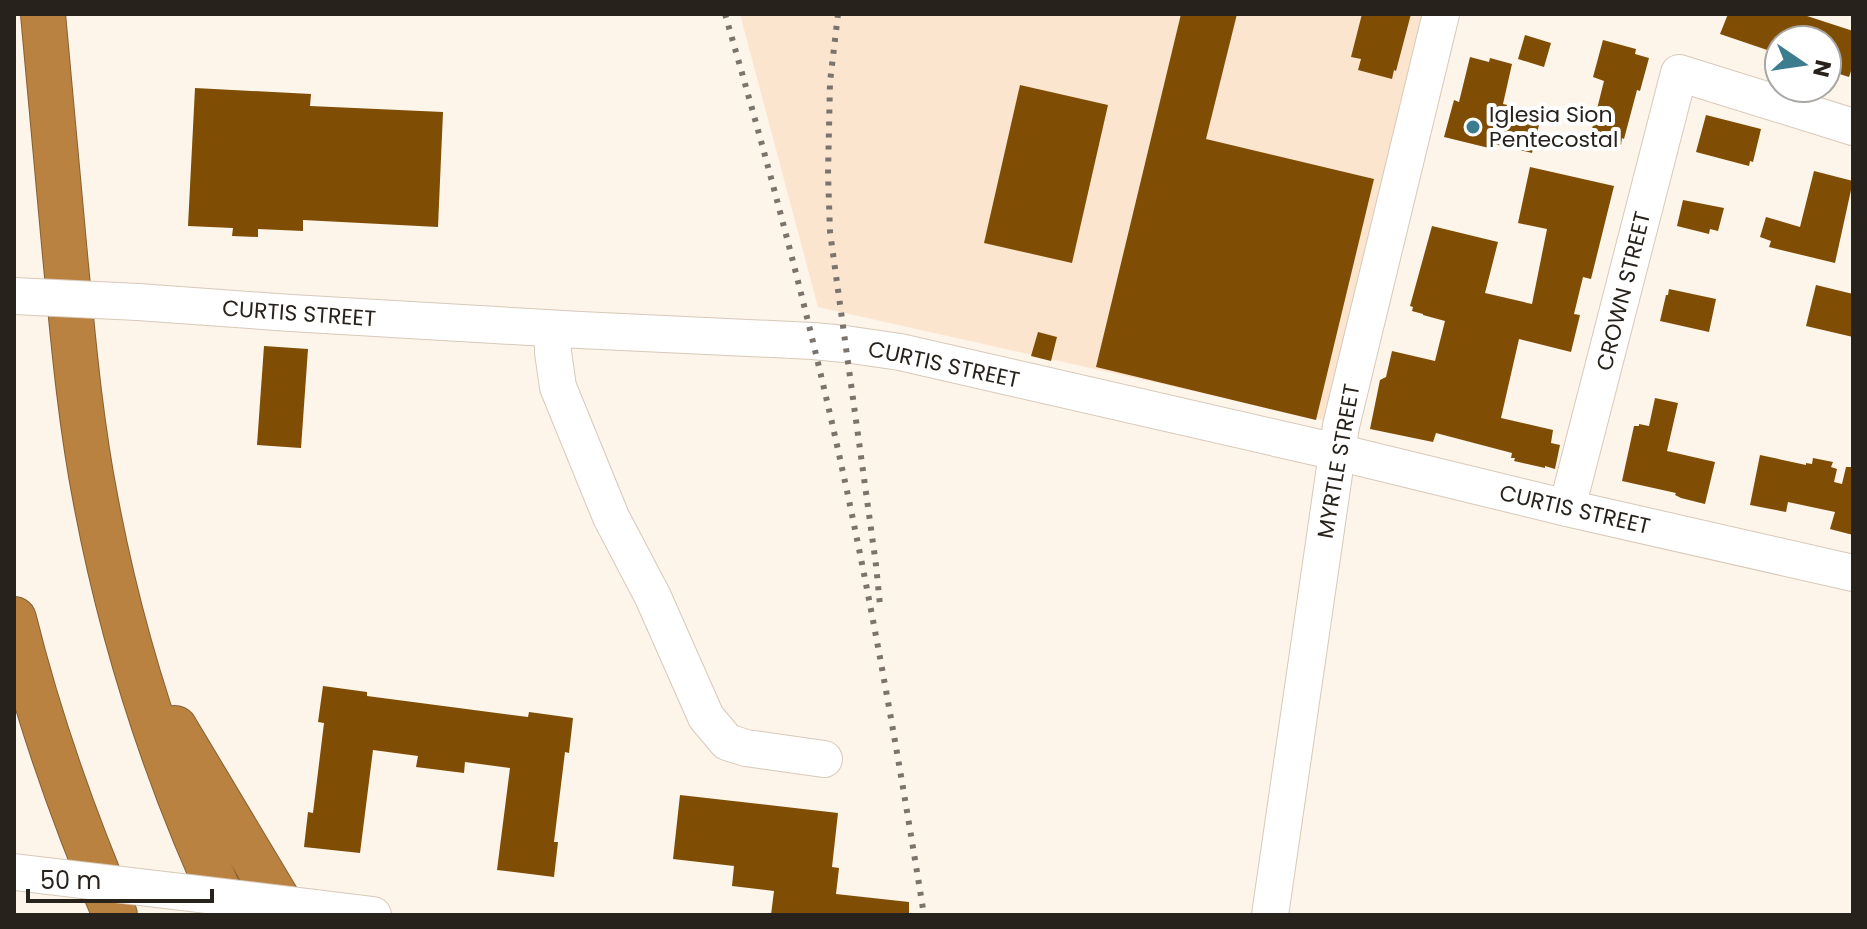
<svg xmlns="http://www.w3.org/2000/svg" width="1867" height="929" viewBox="0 0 1867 929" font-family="Poppins,sans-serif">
<rect width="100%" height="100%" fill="#fdf4ea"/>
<path fill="#fbe5cf" d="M740 14H1430L1332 422 818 307Z"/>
<g fill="#7f4e04">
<path d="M1181 14H1237L1206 139 1374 179 1316 420 1096 367Z"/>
<path d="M1362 14H1411L1396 71 1394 70 1392 79 1358 70 1361 59 1351 57Z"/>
<path d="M1728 14H1801L1853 31V65L1849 77 1827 70V40H1779V54L1720 34Z"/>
<path d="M1525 35 1551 43 1544 67 1518 59Z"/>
<path d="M1603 40 1636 49 1635 54 1649 58 1640 91 1637 90 1624 139 1622 138 1621 145 1590 137 1604 81 1593 77Z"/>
<path d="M1470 57 1489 62 1490 58 1512 64 1503 104 1542 113 1532 153 1494 144 1493 149 1444 137 1454 100 1459 102Z"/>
<path d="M1020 85 1108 105 1072 263 984 243Z"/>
<path d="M195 88 311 94 310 106 443 112 438 227 303 220V231L258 229V237L232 236 233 228 188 226Z"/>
<path d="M1706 115 1761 129 1753 162 1750 161 1749 166 1696 152Z"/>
<path d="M1530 167 1614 186 1591 279 1583 277 1574 314 1580 315 1571 352 1519 339 1501 418 1553 430 1551 443 1560 445 1555 469 1545 466V468L1514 461 1515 458H1511L1512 453 1436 433 1433 442 1370 429 1380 380 1386 377 1392 351 1435 361 1445 321 1423 315V314L1412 311 1413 307 1410 306 1432 226 1498 242 1485 293 1532 304 1547 229 1518 223Z"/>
<path d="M1814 171 1853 181 1835 263 1769 247 1771 241 1760 237 1766 217 1800 227Z"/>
<path d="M1683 200 1724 208 1718 231 1710 229 1709 234 1677 226Z"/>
<path d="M1816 285 1853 294V337L1806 326Z"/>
<path d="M1669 289 1716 299 1709 332 1660 321 1666 295H1668Z"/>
<path d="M1038 332 1057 337 1051 361 1031 356Z"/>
<path d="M264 346 308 349 301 448 257 445Z"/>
<path d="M1655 398 1678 403 1667 451 1715 462 1705 504 1681 498 1675 495 1676 493 1622 481 1634 426H1639V424L1649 426Z"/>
<path d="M1760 455 1806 465V463L1812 464 1813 458 1833 462 1831 467 1837 469 1834 482 1842 484 1846 467H1853V535L1830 529 1835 512 1788 502 1786 512 1750 505Z"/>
<path d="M323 686 367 692V696L528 717 529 712 573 718 569 753 565 752 554 842H558L554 877 497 870 510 768 465 762 464 773 416 767 418 756 373 750 360 853 304 847 308 812 313 813 324 723 318 722Z"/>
<path d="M680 795 838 813 832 867 839 868 836 894 909 902V915H771L774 891 732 886 734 866 673 859Z"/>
</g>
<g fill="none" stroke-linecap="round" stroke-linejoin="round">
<defs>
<g id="minor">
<path d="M138 302 291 313 580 330 813 341 845 344 900 352 1337 452 1567 508 1853 573"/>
<path d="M553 329V352L558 387 611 517 653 597 706 717 727 742 746 748 824 759"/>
<path d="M1567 508 1679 73 1853 127"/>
<path d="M316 908 373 915"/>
<path d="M1270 915 1341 426 1441 14"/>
</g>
<g id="highway">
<path d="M43 14C50 94 58 175 65 255 73 338 80 420 96 502 123 645 168 783 230 915"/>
<path d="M14 619C39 720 74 819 115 915"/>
<path d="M175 728 287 915"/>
</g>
</defs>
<use href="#minor" stroke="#d8c9b9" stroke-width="38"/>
<use href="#highway" stroke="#866033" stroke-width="46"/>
<use href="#minor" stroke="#fff" stroke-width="36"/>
<use href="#highway" stroke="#b98240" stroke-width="44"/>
<g stroke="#7b746d" stroke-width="6" stroke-dasharray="4 8" stroke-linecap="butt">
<path d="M725 14C776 189 822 366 858 544 883 667 904 791 924 915"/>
<path d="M838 14 830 82 828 174 830 232 876 565 880 605"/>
</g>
<defs>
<g id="minor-bridge">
<path d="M14 296 138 302"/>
<path d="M14 872 316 908"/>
</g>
</defs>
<use href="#minor-bridge" stroke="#d8c9b9" stroke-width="38" stroke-linecap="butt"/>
<use href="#minor-bridge" stroke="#fff" stroke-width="36"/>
</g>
<circle fill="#3b7d8f" stroke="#fff" stroke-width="3" cx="1473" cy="127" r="8"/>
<g text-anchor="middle" stroke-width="8" stroke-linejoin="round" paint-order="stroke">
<g font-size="22" fill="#28221c" stroke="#fff" text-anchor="start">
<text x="1489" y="122">Iglesia Sion<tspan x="1489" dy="25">Pentecostal</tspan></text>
</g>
<g font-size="22" fill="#28221c" stroke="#fff">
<text transform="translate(1623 291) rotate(-76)" y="8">CROWN STREET</text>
<text transform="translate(299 313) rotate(4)" y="8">CURTIS STREET</text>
<text transform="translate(944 364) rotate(12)" y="8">CURTIS STREET</text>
<text transform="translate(1338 461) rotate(-80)" y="8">MYRTLE STREET</text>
<text transform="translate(1575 509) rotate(13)" y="8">CURTIS STREET</text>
</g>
</g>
<rect width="1867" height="929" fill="none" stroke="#28221c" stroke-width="32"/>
<g transform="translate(1803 64) rotate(103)"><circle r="38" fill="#ffffff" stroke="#a9a7a4" stroke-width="2"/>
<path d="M0-6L14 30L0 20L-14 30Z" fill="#3b7d8f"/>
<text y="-12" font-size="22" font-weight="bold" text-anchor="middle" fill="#28221c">N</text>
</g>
<path d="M28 889v12h184v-12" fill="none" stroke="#28221c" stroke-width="4"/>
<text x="40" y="889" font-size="24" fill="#28221c" stroke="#ffffff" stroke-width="6" paint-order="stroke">50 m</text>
</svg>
